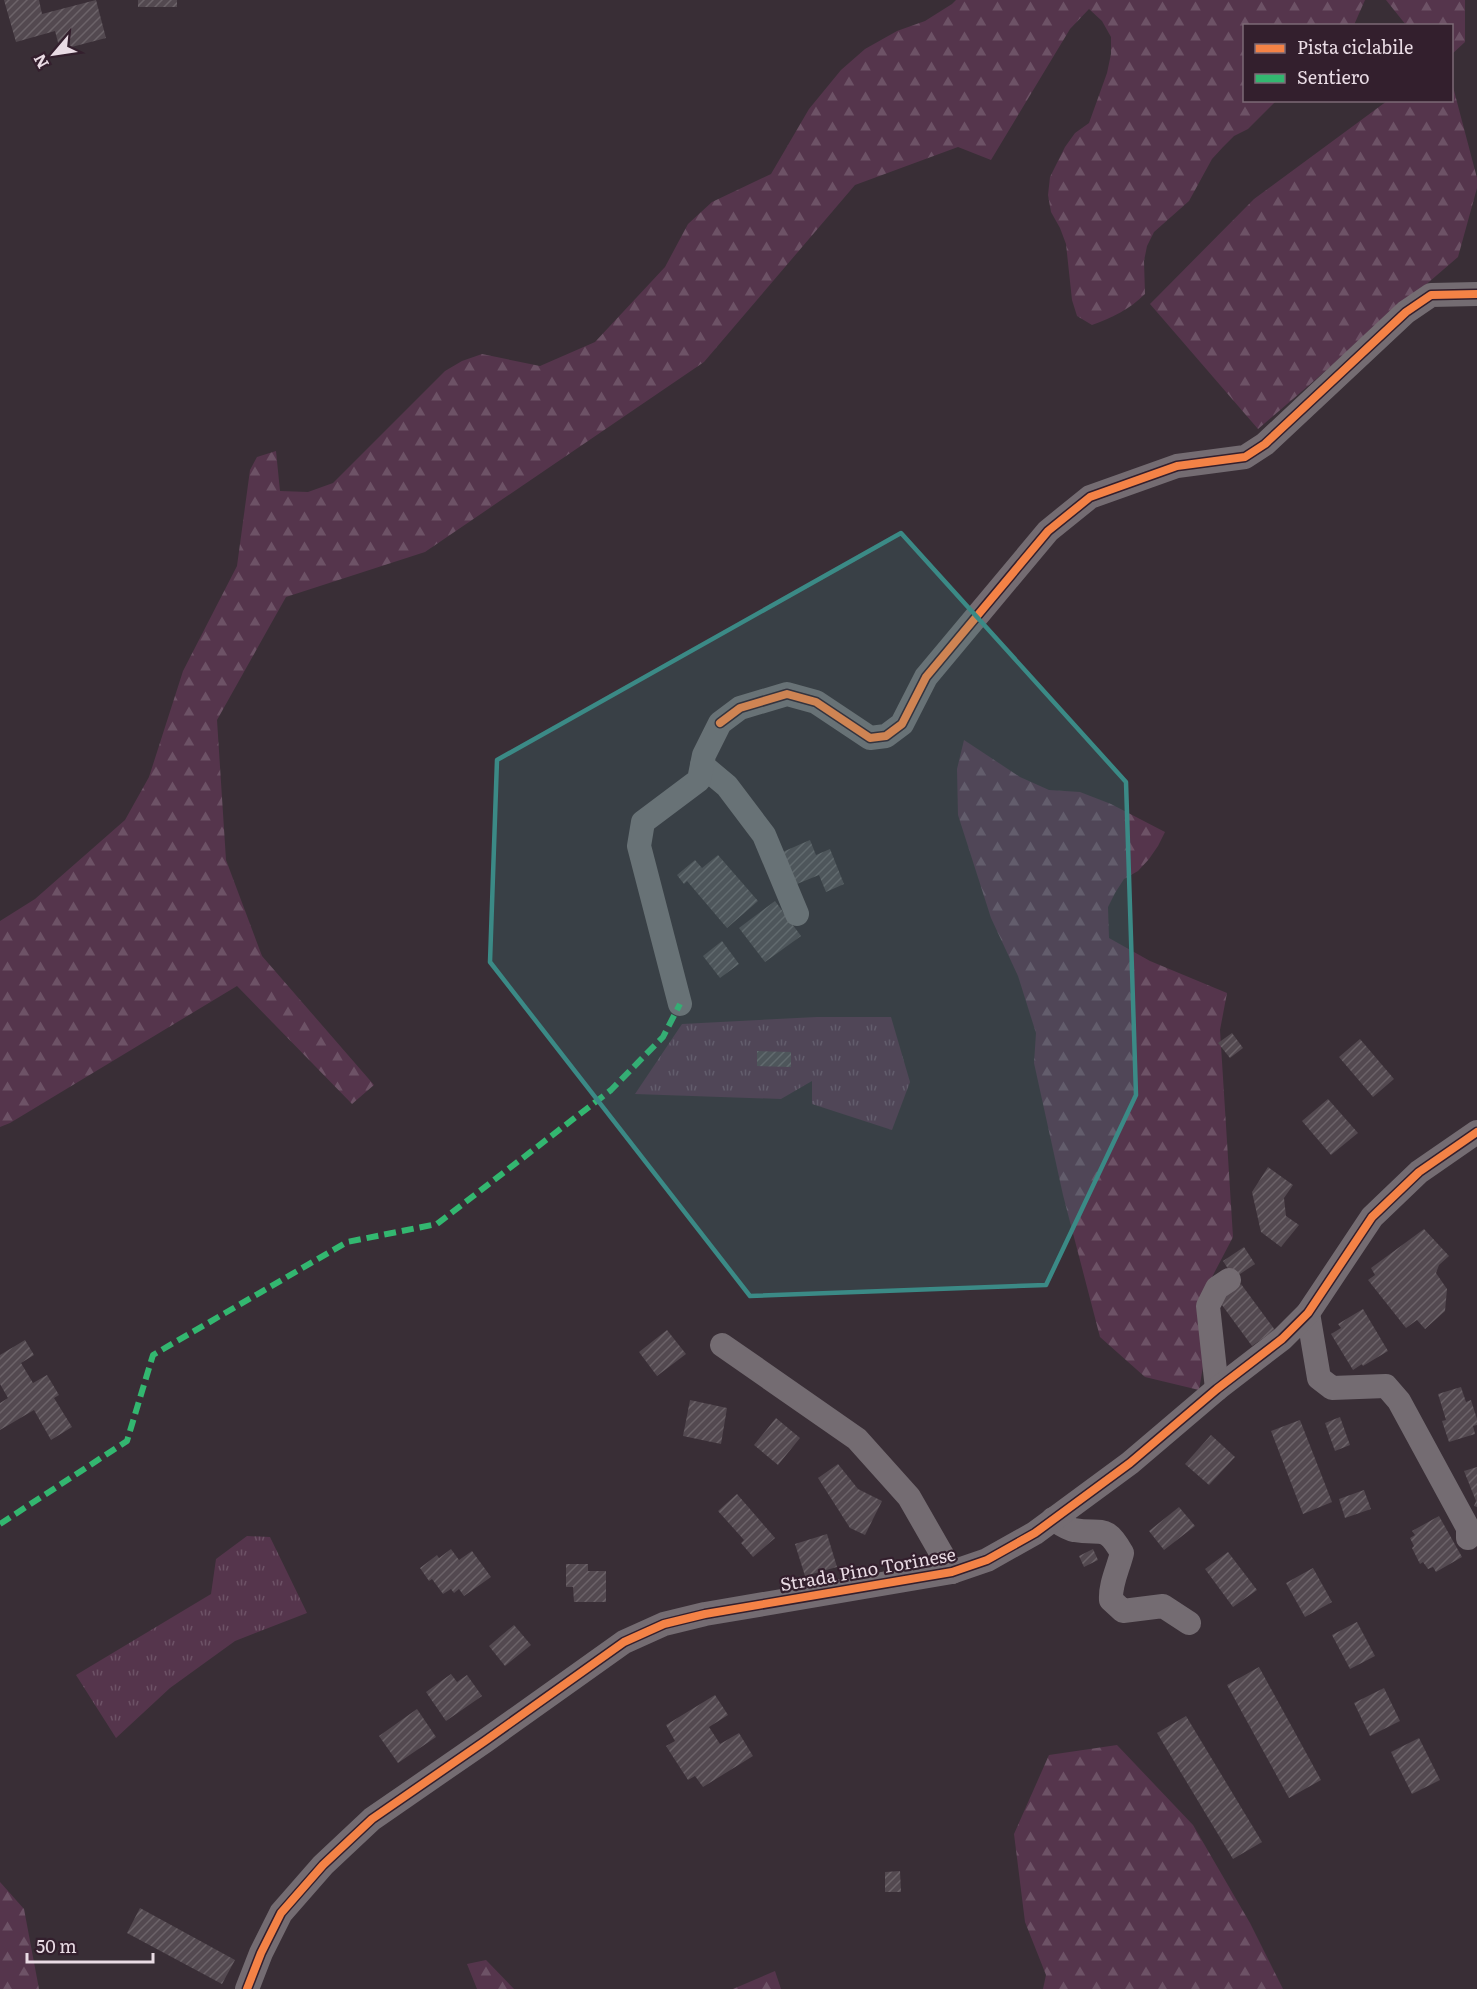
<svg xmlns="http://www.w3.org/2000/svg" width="1477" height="1989" viewBox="0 0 1477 1989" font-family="Literata,serif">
<defs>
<pattern id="grass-tufts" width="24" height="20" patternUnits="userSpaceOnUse" patternTransform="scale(1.5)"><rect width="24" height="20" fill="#55354c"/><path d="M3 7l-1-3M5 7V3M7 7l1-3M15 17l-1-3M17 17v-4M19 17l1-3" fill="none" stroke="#6d5266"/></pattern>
<pattern id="forest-firs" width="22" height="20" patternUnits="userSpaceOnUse" patternTransform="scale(1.5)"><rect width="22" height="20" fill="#55354c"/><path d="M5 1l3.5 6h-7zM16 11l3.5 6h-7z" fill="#6d5266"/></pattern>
<pattern id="building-hatch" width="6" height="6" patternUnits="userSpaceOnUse" patternTransform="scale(1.5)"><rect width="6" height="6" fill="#534950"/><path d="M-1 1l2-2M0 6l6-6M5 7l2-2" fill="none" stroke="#6c6369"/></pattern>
</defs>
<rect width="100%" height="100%" fill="#392e36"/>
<g fill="url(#grass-tufts)">
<path d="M817 1017H891L910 1082 892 1130 812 1104V1081L781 1099 635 1094 682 1024Z"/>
<path d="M247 1536 270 1537 307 1613 235 1641 170 1688 116 1738 76 1675 211 1594 216 1559Z"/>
</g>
<g fill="url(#forest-firs)">
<path d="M956 0H1365L1354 25 1244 26V100L1276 101 1248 129 1234 136 1223 147 1212 159 1189 201 1154 232 1147 246 1144 261 1145 294C1130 309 1112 318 1092 325L1077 316 1072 300 1066 244 1060 228 1051 212 1048 195 1050 177 1065 147 1075 133 1089 123 1107 73 1111 54V37L1102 21 1089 9 1070 29 991 160 958 147 855 185 704 362 425 552 286 597 217 720 226 860 262 956 374 1085 352 1104 237 986 10 1123 0 1127V921L35 899 125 820 149 777 183 671 237 566 250 470 257 457 276 451 280 491 308 492 333 483 445 371 462 361 482 354 540 366 595 342 665 267 688 224 712 202 771 174 809 109 841 70 865 49 897 31 925 21 952 4Z"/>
<path d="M1386 0H1465V42L1452 54V26L1406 25Z"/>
<path d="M1452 83 1477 178V188L1458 257 1258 429 1150 304 1254 199 1387 101 1452 100Z"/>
<path d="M964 740 1020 777 1049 790 1080 792 1111 804 1165 832 1158 846 1149 859 1138 871 1124 879 1115 893 1108 907 1109 938 1150 961 1227 993 1220 1030 1233 1237 1200 1300 1205 1355 1199 1390 1145 1377 1100 1337 1063 1195 1034 1063 1036 1033 1018 976 991 918 958 815 957 769Z"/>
<path d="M1117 1745 1193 1825 1250 1923 1283 1989H1043L1046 1975 1025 1922 1014 1834 1049 1755Z"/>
<path d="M0 1882 24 1909 39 1989H0Z"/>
<path d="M486 1960 514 1989H477L467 1964Z"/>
<path d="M775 1971 781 1989H733Z"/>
</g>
<g fill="url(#building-hatch)">
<path d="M4 0H39L42 14 96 0 106 38 60 50 55 31 16 42Z"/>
<rect x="138" y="0" width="39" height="7"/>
<path d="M810 840 816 855 830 849 844 884 826 892 819 875 792 886 778 854Z"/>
<path d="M718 855 758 901 727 928 687 881 684 884 677 875 695 860 702 868Z"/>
<path d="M775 901 801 936 765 962 739 928Z"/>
<path d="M722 941 739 964 720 978 703 956Z"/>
<path d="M1232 1033 1243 1048 1230 1058 1218 1043Z"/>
<path d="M1360 1039 1394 1079 1373 1097 1339 1057Z"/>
<path d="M757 1051 791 1052V1067L757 1066Z"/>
<path d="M1328 1099 1358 1133 1331 1155 1302 1121Z"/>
<path d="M1268 1167 1293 1185 1284 1198 1286 1216 1299 1225 1281 1247 1261 1232 1252 1192Z"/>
<path d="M1424 1229 1449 1256 1439 1265 1436 1273 1447 1289 1445 1311 1425 1329 1417 1320 1406 1328 1368 1280 1375 1275 1371 1268Z"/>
<path d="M1244 1247 1255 1264 1234 1278 1223 1261Z"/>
<path d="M1241 1284 1275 1330 1252 1346 1219 1301Z"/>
<path d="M1363 1309 1388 1351 1363 1366 1362 1364 1353 1370 1331 1334 1341 1328 1338 1324Z"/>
<path d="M667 1330 686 1354 657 1376 639 1352Z"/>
<path d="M25 1340 34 1355 21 1363 33 1383 47 1375 59 1395 54 1398 72 1427 51 1440 34 1410 0 1430V1403L8 1398 0 1384V1355Z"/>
<path d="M1461 1387 1466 1402 1471 1400 1477 1419V1425L1473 1426 1475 1434 1449 1442 1442 1421 1446 1420 1438 1394Z"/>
<path d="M690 1400 727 1408 721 1444 683 1436Z"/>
<path d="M1340 1417 1350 1445 1335 1451 1325 1423Z"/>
<path d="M776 1418 800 1438 778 1465 754 1445Z"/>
<path d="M1300 1420 1332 1502 1303 1514 1271 1431Z"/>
<path d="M1211 1435 1235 1457 1209 1485 1185 1464Z"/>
<path d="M838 1464 858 1489 882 1501 865 1535 850 1528 818 1478Z"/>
<path d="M1477 1467V1507L1474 1506 1476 1501 1464 1471Z"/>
<path d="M1364 1490 1371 1509 1345 1518 1339 1499Z"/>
<path d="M737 1494 775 1538 753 1557 741 1543 744 1540 718 1511Z"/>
<path d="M1179 1507 1195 1526 1164 1550 1149 1531Z"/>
<path d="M1439 1516 1462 1557 1436 1572 1433 1567 1428 1569 1423 1562 1420 1564 1412 1548 1414 1546 1410 1538 1415 1535 1412 1531Z"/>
<path d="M827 1534 837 1567 805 1576 795 1544Z"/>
<path d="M451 1549 459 1560 472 1551 491 1577 464 1596 459 1589 454 1593 451 1589 443 1594 432 1579 429 1581 420 1568 437 1555 439 1558Z"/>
<path d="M1093 1549 1098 1560 1084 1567 1079 1556Z"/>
<path d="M1228 1552 1257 1590 1233 1607 1205 1569Z"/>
<path d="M566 1564H588V1571H606V1602H574L573 1587H566Z"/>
<path d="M1313 1568 1332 1602 1305 1617 1286 1583Z"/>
<path d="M1357 1622 1375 1656 1350 1669 1332 1635Z"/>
<path d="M514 1625 531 1645 505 1666 489 1646Z"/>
<path d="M1259 1667 1321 1780 1289 1798 1227 1685Z"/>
<path d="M451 1674 457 1682 467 1675 482 1696 446 1721 426 1692Z"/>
<path d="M1384 1688 1400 1721 1370 1736 1354 1703Z"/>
<path d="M715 1695 728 1715 709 1727 720 1744 739 1733 753 1756 703 1787 695 1776 688 1780 666 1746 675 1741 666 1725Z"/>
<path d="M417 1709 436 1737 398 1763 379 1736Z"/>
<path d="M1186 1716 1262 1842 1233 1859 1157 1733Z"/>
<path d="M1419 1738 1440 1780 1412 1794 1391 1752Z"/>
<path d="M900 1871 901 1892H885V1872Z"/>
<path d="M140 1908 235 1960 222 1984 127 1933Z"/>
</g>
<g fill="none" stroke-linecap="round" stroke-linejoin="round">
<g stroke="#746c72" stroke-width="24">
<path d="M702 765 727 786 764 835 797 914"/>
<path d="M680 1004 639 846 643 822 699 780 704 755 720 723 740 708 787 694 816 702 870 738 886 736 902 724 926 677 1048 531 1090 497 1177 466 1245 457 1265 444 1406 312 1431 295 1477 294"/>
<path d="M1308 1313 1319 1378 1332 1388 1386 1386 1399 1401 1468 1528V1538"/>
<path d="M722 1345 857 1439 909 1497 952 1572"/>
<path d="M1217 1389 1208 1306 1217 1288 1229 1280"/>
<path d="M1053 1519C1059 1523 1067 1529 1074 1530 1102 1535 1105 1523 1122 1553 1118 1569 1110 1584 1111 1600L1123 1611 1163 1606 1189 1623"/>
<path d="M247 1989 261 1953 281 1913 323 1865 372 1819 485 1741 624 1642 664 1624 705 1614 952 1572 987 1560 1035 1533 1130 1463 1217 1389 1282 1339 1308 1313 1372 1217 1419 1172 1477 1132"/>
</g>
<path stroke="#33b770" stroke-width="6" stroke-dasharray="12 6" stroke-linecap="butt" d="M0 1524 127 1441 153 1355 347 1242 437 1224 611 1090 663 1037 680 1004"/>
<defs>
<g id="cycleway">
<path d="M720 723 740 708 787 694 816 702 870 738 886 736 902 724 926 677 1048 531 1090 497 1177 466 1245 457 1265 444 1406 312 1431 295 1477 294"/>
<path d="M247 1989 261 1953 281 1913 323 1865 372 1819 485 1741 624 1642 664 1624 705 1614 952 1572 987 1560 1035 1533 1130 1463 1217 1389 1282 1339 1308 1313 1372 1217 1419 1172 1477 1132"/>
</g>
</defs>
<use href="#cycleway" stroke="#331f2d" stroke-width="11"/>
<use href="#cycleway" stroke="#f48246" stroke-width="8"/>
</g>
<path fill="#3b8a86" fill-opacity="0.2" stroke="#3b8a86" stroke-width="4.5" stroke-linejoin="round" d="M901 533 1126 782 1136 1095 1046 1285 750 1296 490 962 497 760Z"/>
<g text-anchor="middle" stroke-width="4.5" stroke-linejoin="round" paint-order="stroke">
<g font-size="18" fill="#e9dbe4" stroke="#331f2d">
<text transform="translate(868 1570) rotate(-10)" y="6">Strada Pino Torinese</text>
</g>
</g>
<rect x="1243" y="24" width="210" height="78" fill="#331f2d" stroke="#7c6a76" stroke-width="1.5"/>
<rect x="1255" y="44" width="30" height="9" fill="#f48246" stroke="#7c6a76" stroke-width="1.5"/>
<text x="1297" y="54" font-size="18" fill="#e9dbe4">Pista ciclabile</text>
<rect x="1255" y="74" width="30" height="9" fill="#33b770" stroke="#7c6a76" stroke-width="1.5"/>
<text x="1297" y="84" font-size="18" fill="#e9dbe4">Sentiero</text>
<g transform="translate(54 54) rotate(241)" stroke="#331f2d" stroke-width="4.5" paint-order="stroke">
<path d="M0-4.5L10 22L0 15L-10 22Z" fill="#e9dbe4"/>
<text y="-9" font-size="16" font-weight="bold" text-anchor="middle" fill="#e9dbe4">N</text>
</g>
<path d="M27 1953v9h126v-9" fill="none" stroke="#e9dbe4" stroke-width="3"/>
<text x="36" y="1953" font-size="18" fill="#e9dbe4" stroke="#331f2d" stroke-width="4.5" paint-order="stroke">50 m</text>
</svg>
